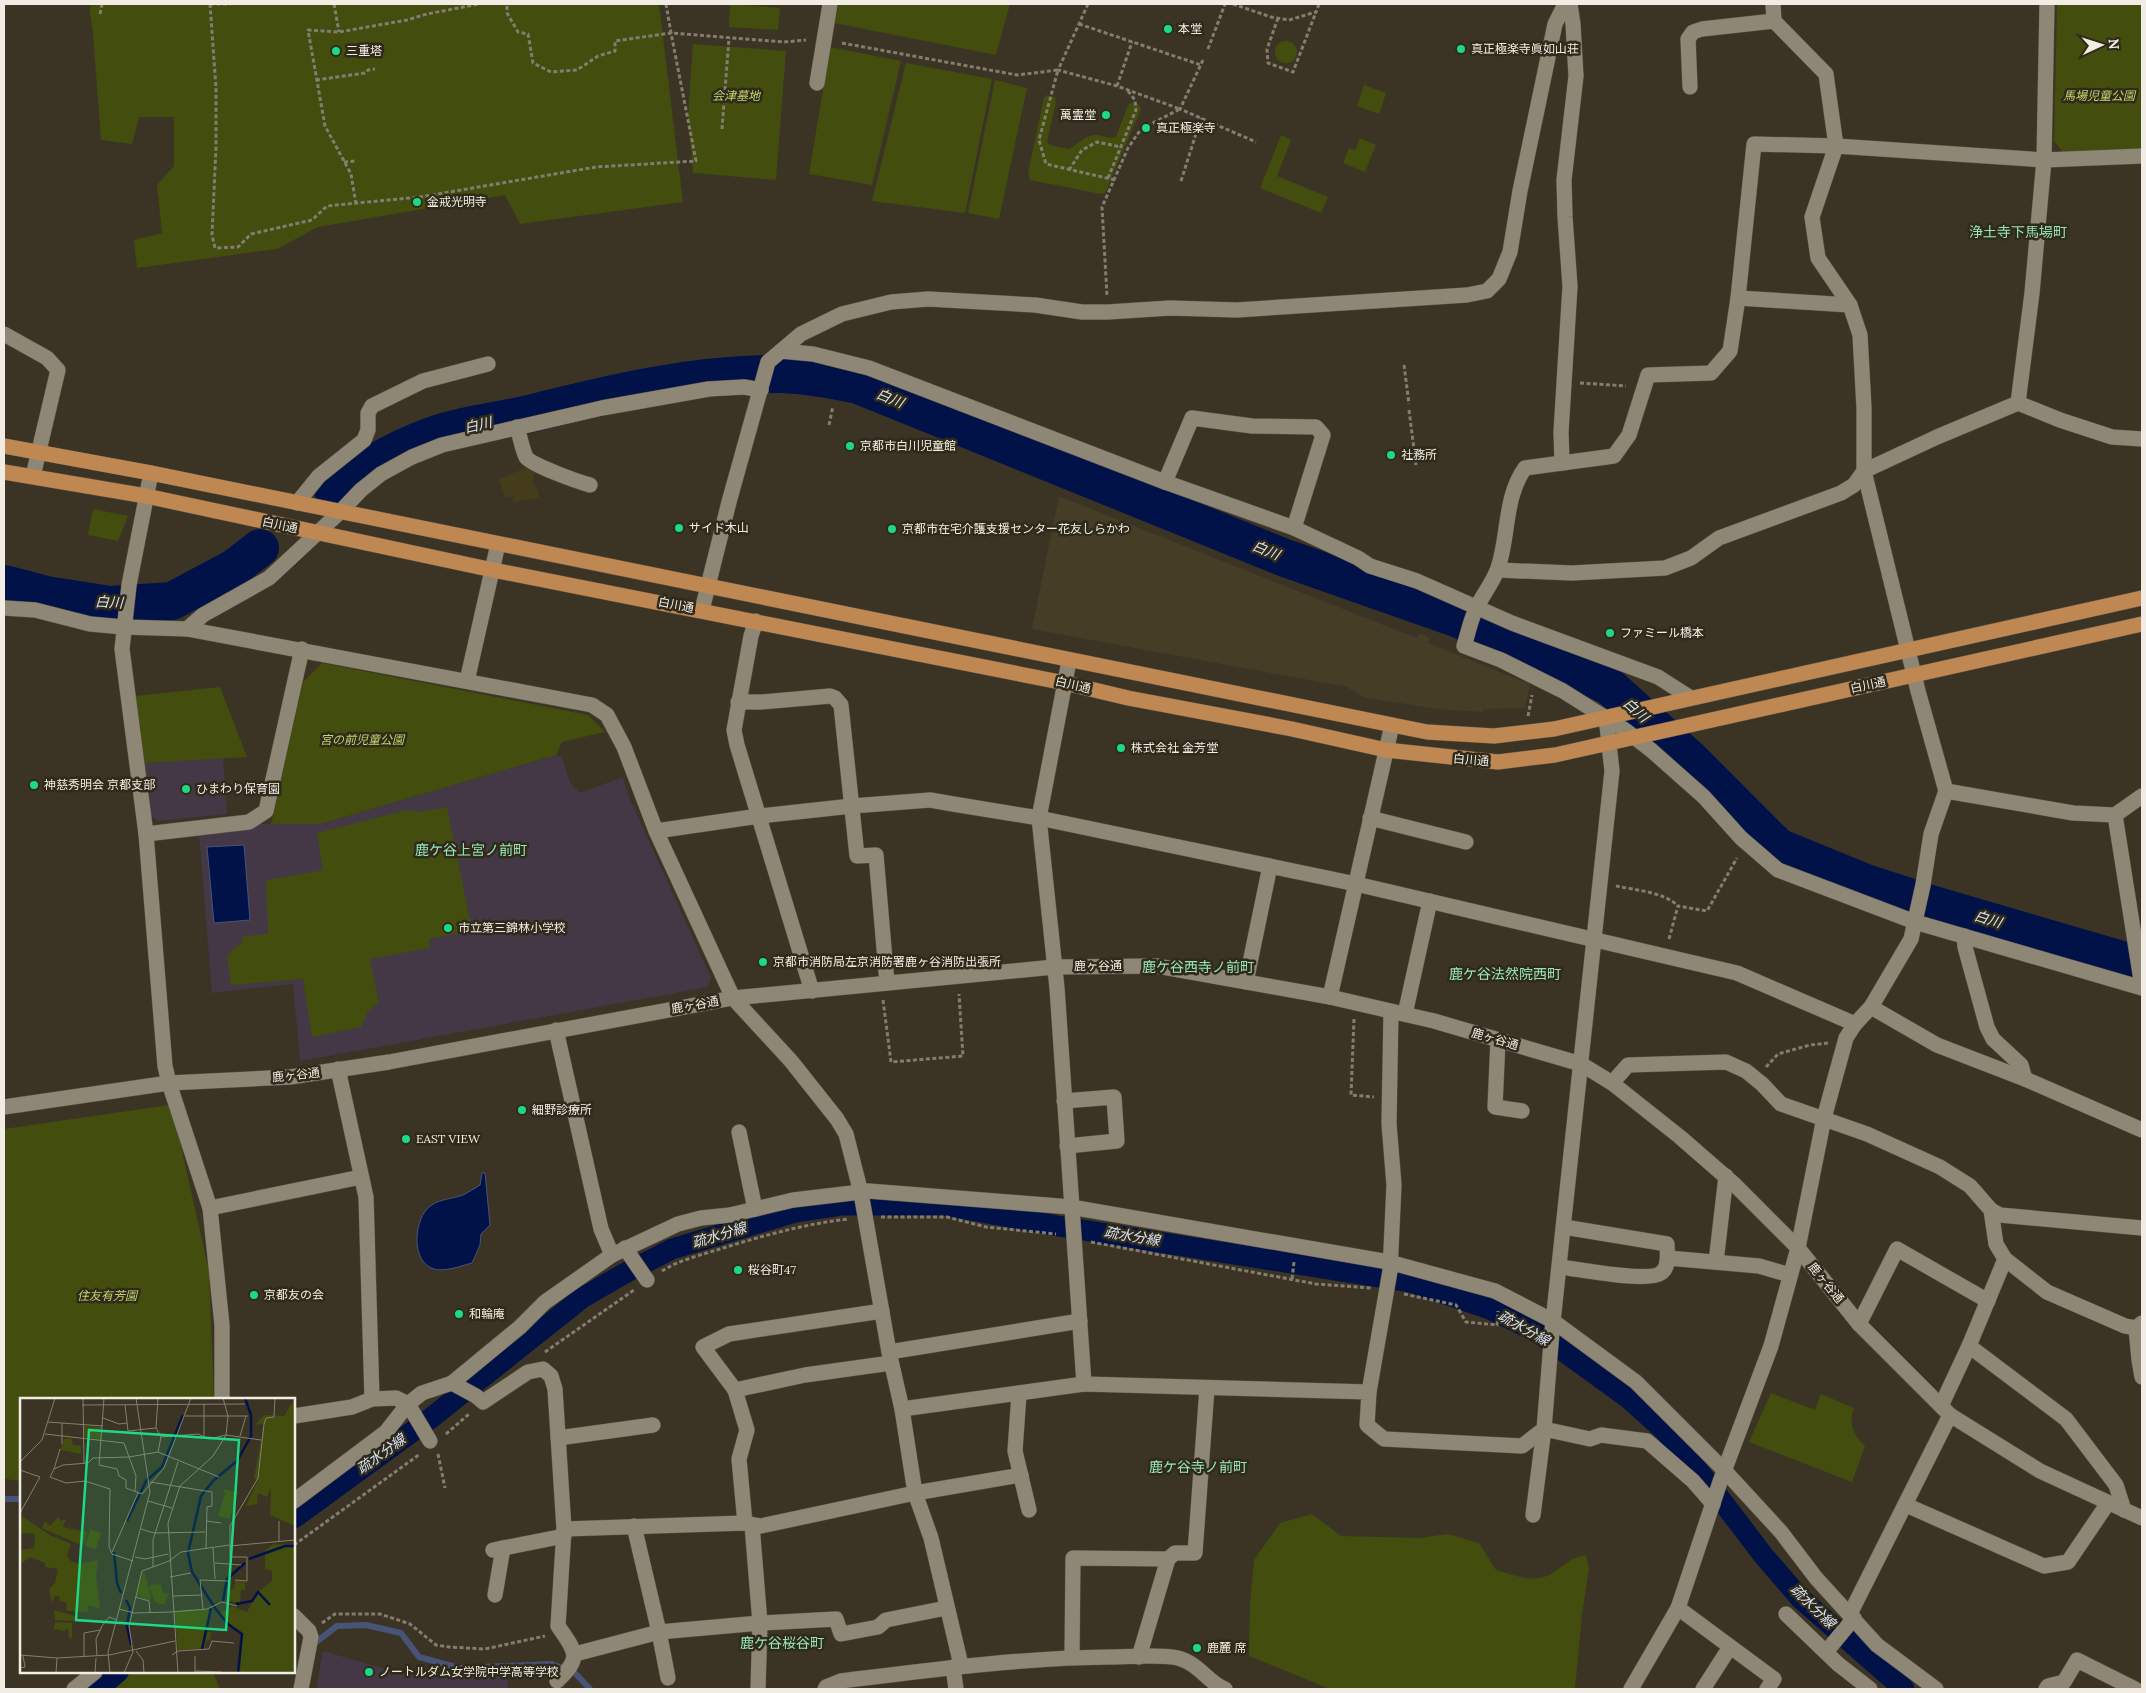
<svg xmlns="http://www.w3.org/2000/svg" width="2146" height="1693" viewBox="0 0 2146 1693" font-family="Lora,'Noto Sans JP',serif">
<rect width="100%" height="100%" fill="#3b3425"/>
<path fill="#463d27" d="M1059 496 1416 638 1419 633 1430 638 1428 643 1530 684 1525 708 1483 709V712L1437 709 1363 697 1347 687 1032 629Z"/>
<g fill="#443846">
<path d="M556 755 562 757 570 783 580 793 623 777 628 795 711 978 708 987 300 1061 293 984 212 993 199 834 257 824H320Z"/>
<path d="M223 758 227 814 158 821 150 815 144 763Z"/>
<path d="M323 1651 385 1669 456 1676 507 1677 508 1689H316Z"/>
</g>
<g fill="#424d0e">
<path d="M91 4H659L683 202 520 224 505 195 318 227 277 249 137 268 134 240 162 233 157 185 174 166V117H139L132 144 101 140 93 34 90 12Z"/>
<path d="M730 4 780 8 778 30 729 27Z"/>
<path d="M839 4H1010L996 55 834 23Z"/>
<path d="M2057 4H2142V149L2063 152 2054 141Z"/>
<circle cx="1286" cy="52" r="11"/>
<path d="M693 44 786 51 776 180 693 173 688 116Z"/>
<path d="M830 47 901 61 872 185 809 174Z"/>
<path d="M906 63 992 79 965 213 872 201Z"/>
<path d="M995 80 1027 88 999 219 968 213Z"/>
<path d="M1364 85 1386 93 1379 114 1357 106Z"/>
<path d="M1047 95 1055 97 1056 103 1047 141 1050 145 1069 149C1078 144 1086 135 1095 135 1103 134 1109 140 1116 137L1128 105 1131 103 1138 104 1141 109 1105 193 1101 194 1030 180 1028 173 1044 98Z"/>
<path d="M1281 135 1291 140 1277 176 1328 197 1321 213 1260 188Z"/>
<path d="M1360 138 1376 145 1365 172 1343 163 1349 148 1355 150Z"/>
<path d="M93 509 128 516 118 541 88 535Z"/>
<path d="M322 663 588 715 605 732 562 742 556 755 320 824H271L303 682Z"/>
<path d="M220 687 247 757 144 763 135 696Z"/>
<path d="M447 807 472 930 429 939 430 948 370 959 379 1003 369 1010 361 1027 312 1037 303 979 231 985 227 955 243 941 242 936 268 934 266 880 323 870 317 833 407 810 420 812Z"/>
<path d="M169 1105 180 1142 209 1271 214 1399H21V1481L4 1479V1129Z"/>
<path d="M1771 1393 1815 1410 1821 1394 1854 1408C1849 1425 1852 1433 1865 1446L1852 1482 1749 1442Z"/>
<path d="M1312 1514 1341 1536 1420 1538 1448 1534 1479 1543 1496 1570C1516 1576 1537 1585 1556 1571 1568 1562 1571 1558 1586 1555L1589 1568 1582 1615 1575 1689H1330L1249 1656 1250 1603 1254 1560 1280 1523Z"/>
<path d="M133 1672H213L220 1689H114Z"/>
</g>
<path fill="#453c1c" d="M528 467 534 472 533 485 538 490 539 498 514 502 513 496 505 498 499 479Z"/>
<g fill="#001248" stroke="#485477">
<path d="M244 845 250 920 214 923 207 847Z"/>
<path d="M482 1173H485L490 1225 481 1234 480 1245 472 1263C461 1266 445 1272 434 1269 411 1262 414 1223 427 1209 436 1199 452 1199 463 1195 469 1192 475 1188 480 1185Z"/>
</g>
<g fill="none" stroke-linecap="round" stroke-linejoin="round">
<g stroke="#485477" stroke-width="6">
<path d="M4 1499H21"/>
<path d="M316 1642 337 1626 366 1625 401 1633 419 1657 459 1668 552 1664 575 1673 590 1689"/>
</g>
<g stroke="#001248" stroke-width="21">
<path d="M294 1518 431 1418 582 1298 627 1272 672 1249 795 1212 841 1205H943L1058 1226 1410 1282 1490 1309 1537 1332 1628 1398 1666 1432 1709 1484 1763 1555 1800 1598 1904 1689"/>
<path d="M98 1689 118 1672"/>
</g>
<g stroke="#001248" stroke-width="38">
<path d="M333 490C366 466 400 446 440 433 468 424 499 421 529 414 612 393 697 373 783 374 809 375 834 380 858 385L1285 558 1456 618 1609 686 1689 758 1778 847 1866 883 1934 905 2142 966"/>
<path d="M4 584 46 595 110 605 172 601 234 568 260 548"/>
</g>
<defs>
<g id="minor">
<path d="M817 83 830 4"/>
<path d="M1690 87 1688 39 1693 32 1702 29 1774 21"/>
<path d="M2142 156 2044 160 1836 146 1754 144 1738 298 1730 351 1711 373 1648 375 1629 435 1614 456 1525 468C1504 497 1509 536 1498 568 1493 583 1482 595 1476 609 1470 621 1468 634 1464 646L1501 660 1563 691 1625 730 1651 750 1704 797 1741 838 1778 870 1915 922 2142 988"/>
<path d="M1738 298 1850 305"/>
<path d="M4 334 47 358 58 370 33 476"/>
<path d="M781 351 813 354 869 368 1165 482 1294 528 1358 558 1370 566 1417 581 1512 623 1658 677 1691 698"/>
<path d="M2018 403 2060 420 2112 437 2142 439"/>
<path d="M517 427C520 436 522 449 526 457 531 465 579 482 590 485"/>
<path d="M1562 463 1561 432 1570 286 1565 217 1564 180 1576 76 1573 24 1570 4"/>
<path d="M151 473 129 585 122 649 146 834 165 1066 169 1083 210 1208 222 1325V1399"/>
<path d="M1165 482 1192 418 1252 426 1316 427 1323 435 1294 528"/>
<path d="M297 503 319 476 364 440 368 430V413L372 406 423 381 488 364"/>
<path d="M1498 570 1572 573 1665 568 1691 558 1719 538 1841 493 1854 485 1864 471V408L1860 335 1850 305 1818 258 1812 217 1836 146 1826 74 1774 21 1773 4"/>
<path d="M4 608 35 610 90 624 123 627 187 629 592 705 607 715 624 747 656 831 733 998 791 1061 837 1119 846 1134 861 1193 889 1352 902 1409 915 1493 931 1538 961 1665"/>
<path d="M702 610 729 502 768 362 801 334 842 314 891 302 928 299 1035 305 1082 312H1108L1170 308 1237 310 1467 295 1487 291 1499 279 1510 252 1520 191 1555 24 1565 4"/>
<path d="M756 621 751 636 734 730 737 745 812 991"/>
<path d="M187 629 203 615 269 578 340 512 361 490 381 474 412 457 442 445 602 408 709 389 744 387 761 390"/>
<path d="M1069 661 1039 818 1057 988 1084 1384"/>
<path d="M467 681 498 544"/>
<path d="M738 702H761L830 696 835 698 841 705 857 856 876 855 887 983"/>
<path d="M1946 791 2073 813 2115 815 2142 796"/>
<path d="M2115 815 2142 986"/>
<path d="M1370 818 1466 842"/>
<path d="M656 831 759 816 852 806 930 800 953 804 1039 818 1356 884 1737 973 1855 1024"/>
<path d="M146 834 249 822 266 811 302 649"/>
<path d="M1964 936 1965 947 1987 1027 1993 1039 2021 1065 2025 1079"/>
<path d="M1246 982 1270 866"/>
<path d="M1330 997 1392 725"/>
<path d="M1871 1007 1937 1045 2025 1079 2142 1130"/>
<path d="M1405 1014 1430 901"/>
<path d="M556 1030 601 1229 612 1255"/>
<path d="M1498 1040 1495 1107 1522 1111"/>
<path d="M338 1069 366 1197 372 1399"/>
<path d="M1612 1083 1628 1065 1726 1062 1746 1071 1762 1084 1781 1104 1867 1134 1940 1167 1970 1186 1991 1210 1996 1244 2005 1259 2047 1292 2125 1326 2136 1328"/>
<path d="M1064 1101 1114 1097 1117 1141 1067 1146"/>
<path d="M4 1107 169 1083 290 1077 389 1062 733 998 1054 967 1157 966 1330 997 1434 1021 1581 1064 1612 1083 1680 1137 1734 1184 1798 1248 1859 1324 1950 1415 2040 1471 2142 1518"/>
<path d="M739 1132 755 1209"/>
<path d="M210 1208 361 1177"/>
<path d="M1991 1210 2000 1215 2142 1228"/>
<path d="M625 1248 647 1280"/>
<path d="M1668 1258 1759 1266 1790 1275"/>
<path d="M1716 1262 1726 1176"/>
<path d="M1560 1267C1579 1269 1647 1283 1661 1273 1670 1267 1667 1253 1667 1244L1564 1227"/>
<path d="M2142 1323 2136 1328 2139 1360 2142 1377"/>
<path d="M1859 1324 1897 1249 1988 1301"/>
<path d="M1969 1346 2066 1419 2116 1485 2124 1510"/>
<path d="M889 1352 1080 1321"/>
<path d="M452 1383 476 1396 483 1402 528 1372 543 1369 551 1376 555 1389 564 1529 558 1626C575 1651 583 1657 557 1681"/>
<path d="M735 1390 805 1375 891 1363"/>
<path d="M1369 1392 1390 1271 1394 1185 1389 1124 1391 1012"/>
<path d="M1019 1394 1015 1451 1029 1510"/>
<path d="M1941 1406 1969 1346 2005 1259"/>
<path d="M902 1409 1084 1384 1369 1392 1367 1425 1384 1439 1522 1446 1544 1429 1552 1331 1612 771 1606 717"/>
<path d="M294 1416 352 1407 372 1399 396 1398 408 1404 430 1441"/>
<path d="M558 1438 653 1425"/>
<path d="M294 1501 386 1432 408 1404 422 1393 452 1383 520 1327 545 1302 612 1255 678 1224 701 1218 730 1215 793 1200 869 1191 1071 1207 1389 1262 1495 1291 1553 1321 1636 1382 1724 1470 1781 1532 1816 1578 1877 1645 1936 1689"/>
<path d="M1906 1505 2044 1566 2068 1562 2108 1503"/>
<path d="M1533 1515 1544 1429 1590 1439 1601 1435 1647 1441 1693 1481 1713 1504"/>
<path d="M745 1523 739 1459 747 1430 735 1390 703 1347 729 1334 882 1311"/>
<path d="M752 1525 760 1623 758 1689"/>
<path d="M634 1526 659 1632 760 1623 836 1619 841 1634 878 1627 886 1620 946 1608"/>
<path d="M564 1529 745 1523 761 1526 915 1493 1021 1475"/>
<path d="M493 1550 564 1536"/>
<path d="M495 1595 503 1548"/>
<path d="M1678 1608 1774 1679 1767 1689"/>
<path d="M1786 1614 1838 1664 1870 1689"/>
<path d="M1850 1614 1950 1415"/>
<path d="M294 1616 309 1631 311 1637 301 1689"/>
<path d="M1826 1652 1854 1618"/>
<path d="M575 1654 659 1632 668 1678"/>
<path d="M1072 1657 1073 1558 1168 1559"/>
<path d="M1139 1657 1168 1559 1175 1553H1195L1207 1388"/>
<path d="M953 1667 956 1689"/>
<path d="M74 1689 95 1672"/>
<path d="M825 1689 826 1687 841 1681C930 1670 1019 1658 1110 1657 1129 1657 1161 1654 1178 1658 1200 1664 1208 1683 1225 1689"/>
<path d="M1631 1689 1678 1608 1720 1482 1771 1346 1798 1248 1824 1118 1846 1038 1855 1024 1871 1007 1911 939 1923 885 1931 834 1946 791 1918 691 1864 471 1937 437 2018 403 2032 293 2044 160 2047 4"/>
<path d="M1703 1689 1730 1647"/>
<path d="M2046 1689 2048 1686 2064 1682 2077 1660 2135 1689"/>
</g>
<g id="major">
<path d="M4 446 151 473 1427 732 1494 736 1554 729 2142 598"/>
<path d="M4 472 146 496 493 570 1065 683 1128 698 1292 729 1386 750 1498 762 1555 755 2142 624"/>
</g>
</defs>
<use href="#minor" stroke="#585245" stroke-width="16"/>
<use href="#major" stroke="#585245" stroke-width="16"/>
<g stroke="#837d71" stroke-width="3" stroke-dasharray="4 2.5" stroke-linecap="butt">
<path d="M210 4 216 88V147L212 235 215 248 238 247 251 234 312 220 327 206 420 197 596 167 696 161 671 33 615 41V51L598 56 577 70 551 72 533 63 528 34 518 32 507 13V4"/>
<path d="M210 4H231"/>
<path d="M334 4 339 32"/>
<path d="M666 4 671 33 784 42 806 40"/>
<path d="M1088 4 1058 70 1117 86 1180 109 1141 129 1128 148 1102 207 1107 296"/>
<path d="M1233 4 1271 17 1289 20 1316 12 1319 4"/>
<path d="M100 14 102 4"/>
<path d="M1278 18 1267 49 1268 63 1293 72 1316 12"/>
<path d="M1079 24 1201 65"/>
<path d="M842 43 1017 75 1058 70 1039 140 1046 164 1115 180"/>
<path d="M1208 49 1225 4"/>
<path d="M1203 60 1180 109 1256 142"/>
<path d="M316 80 365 73 368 70 375 69"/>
<path d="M1117 86 1132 42"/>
<path d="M722 129 729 38"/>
<path d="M344 162 355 161"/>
<path d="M1069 170 1082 150 1097 142 1121 147"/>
<path d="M1108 178 1136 110 1135 100 1128 91"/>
<path d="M1181 181 1201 118"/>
<path d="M356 204 351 174 325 126 308 30 339 32 407 20 427 14 479 4"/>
<path d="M1404 365 1409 404"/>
<path d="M1580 383 1626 386"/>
<path d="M1409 410 1416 465"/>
<path d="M829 425 833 406"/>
<path d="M1528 716 1532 695"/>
<path d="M1616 886C1635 890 1664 892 1678 906"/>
<path d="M1669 939 1678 906 1707 911 1737 858"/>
<path d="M883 1000 891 1062 963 1056 959 994"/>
<path d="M1354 1019 1351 1095 1374 1097"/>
<path d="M1766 1067 1778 1054 1810 1045 1828 1043"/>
<path d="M881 1217H947L986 1227 1056 1234"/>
<path d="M1091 1242 1316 1284 1371 1288"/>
<path d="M662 1271C679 1260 701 1255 720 1249 762 1236 804 1224 848 1219"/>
<path d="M1292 1279 1294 1262"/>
<path d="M1404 1294 1456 1305 1466 1322 1497 1325 1498 1311"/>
<path d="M545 1352 634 1290"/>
<path d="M446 1434 469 1414"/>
<path d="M438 1454 445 1488"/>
<path d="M294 1545 420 1454"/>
<path d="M322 1623 335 1614H380L410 1624 436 1645 449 1647 485 1649 545 1636"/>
</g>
<use href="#minor" stroke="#8e8775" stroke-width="15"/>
<use href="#major" stroke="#bf8752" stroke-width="15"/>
</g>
<g fill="#1cd988" stroke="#302a1b" stroke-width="2">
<circle cx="1168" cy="29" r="5"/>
<circle cx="1461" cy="49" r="5"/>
<circle cx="336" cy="51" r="5"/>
<circle cx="1106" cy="115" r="5"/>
<circle cx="1146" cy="128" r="5"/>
<circle cx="417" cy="202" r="5"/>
<circle cx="850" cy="446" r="5"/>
<circle cx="1391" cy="455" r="5"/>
<circle cx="679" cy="528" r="5"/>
<circle cx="892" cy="529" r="5"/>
<circle cx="1610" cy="633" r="5"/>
<circle cx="1121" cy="748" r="5"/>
<circle cx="34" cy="785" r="5"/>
<circle cx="186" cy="789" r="5"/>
<circle cx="448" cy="928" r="5"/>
<circle cx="763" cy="962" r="5"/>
<circle cx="522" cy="1110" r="5"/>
<circle cx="406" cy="1139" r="5"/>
<circle cx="738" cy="1270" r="5"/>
<circle cx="254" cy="1295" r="5"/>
<circle cx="459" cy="1314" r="5"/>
<circle cx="1197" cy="1648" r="5"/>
<circle cx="369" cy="1672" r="5"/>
</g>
<g text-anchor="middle" stroke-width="5" stroke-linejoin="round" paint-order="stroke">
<g font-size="12" fill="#f1ede4" stroke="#302a1b" text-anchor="start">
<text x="1178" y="33">本堂</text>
<text x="1471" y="53">真正極楽寺眞如山荘</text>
<text x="346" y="55">三重塔</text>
<text x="1096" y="119" text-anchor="end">萬霊堂</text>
<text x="1156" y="132">真正極楽寺</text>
<text x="427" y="206">金戒光明寺</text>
<text x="860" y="450">京都市白川児童館</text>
<text x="1401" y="459">社務所</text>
<text x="689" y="532">サイド木山</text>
<text x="902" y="533">京都市在宅介護支援センター花友しらかわ</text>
<text x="1620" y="637">ファミール橋本</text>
<text x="1131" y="752">株式会社 金芳堂</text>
<text x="44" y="789">神慈秀明会 京都支部</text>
<text x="196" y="793">ひまわり保育園</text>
<text x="458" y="932">市立第三錦林小学校</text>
<text x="773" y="966">京都市消防局左京消防署鹿ヶ谷消防出張所</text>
<text x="532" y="1114">細野診療所</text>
<text x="416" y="1143">EAST VIEW</text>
<text x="748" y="1274">桜谷町47</text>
<text x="264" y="1299">京都友の会</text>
<text x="469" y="1318">和輪庵</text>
<text x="1207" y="1652">鹿麓 席</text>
<text x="379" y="1676">ノートルダム女学院中学高等学校</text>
</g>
<g font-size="12" font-style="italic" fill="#bfd66c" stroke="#302a1b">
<text x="736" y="100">会津墓地</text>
<text x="2099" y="100">馬場児童公園</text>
<text x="362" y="744">宮の前児童公園</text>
<text x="107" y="1300">住友有芳園</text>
</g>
<g font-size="12" fill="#f1ede4" stroke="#302a1b">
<text transform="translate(280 525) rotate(12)" y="4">白川通</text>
<text transform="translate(676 605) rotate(11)" y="4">白川通</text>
<text transform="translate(1073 685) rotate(13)" y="4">白川通</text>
<text transform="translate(1868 685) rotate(-12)" y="4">白川通</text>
<text transform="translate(1471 760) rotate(5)" y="4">白川通</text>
<text x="1098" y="970">鹿ヶ谷通</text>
<text transform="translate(695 1005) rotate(-10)" y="4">鹿ヶ谷通</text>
<text transform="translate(1495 1039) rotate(16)" y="4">鹿ヶ谷通</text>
<text transform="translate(296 1075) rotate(-6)" y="4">鹿ヶ谷通</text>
<text transform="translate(1826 1283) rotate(51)" y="4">鹿ヶ谷通</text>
</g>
<g font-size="14" fill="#97e4b6" stroke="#302a1b">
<text x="2018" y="237">浄土寺下馬場町</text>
<text x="471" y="855">鹿ケ谷上宮ノ前町</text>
<text x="1198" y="972">鹿ケ谷西寺ノ前町</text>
<text x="1505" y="979">鹿ケ谷法然院西町</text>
<text x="1198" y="1472">鹿ケ谷寺ノ前町</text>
<text x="782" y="1648">鹿ケ谷桜谷町</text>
</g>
<g font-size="14" font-style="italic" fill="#dae4f6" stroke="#302a1b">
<text transform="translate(890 398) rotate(22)" y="5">白川</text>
<text transform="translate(478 425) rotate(-13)" y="5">白川</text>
<text transform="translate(1266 550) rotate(22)" y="5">白川</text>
<text transform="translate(109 602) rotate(3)" y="5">白川</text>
<text transform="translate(1636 710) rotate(42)" y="5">白川</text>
<text transform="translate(1988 919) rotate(17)" y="5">白川</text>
<text transform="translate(719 1235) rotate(-17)" y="5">疏水分線</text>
<text transform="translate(1132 1236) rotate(9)" y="5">疏水分線</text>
<text transform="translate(1524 1328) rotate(29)" y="5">疏水分線</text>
<text transform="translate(381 1454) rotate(-36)" y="5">疏水分線</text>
<text transform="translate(1813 1606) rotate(44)" y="5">疏水分線</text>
</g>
</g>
<g transform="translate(20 1398)">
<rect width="275" height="275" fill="#3b3425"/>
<path d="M275 0V128L250 117 251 90 247 99 238 95 237 106 226 108 238 82 234 80 244 26 235 27 244 17 264 18ZM64 28 81 29V41L64 39ZM51 40 53 47 61 48V56L40 52 44 41ZM203 91 218 94 210 121 198 118 205 96ZM0 117 30 137 51 146 47 157 51 163 59 166 78 162 76 178 80 211 67 207 69 214 47 213 46 204 40 203 39 198H35L32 205 29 191 35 185 38 171 25 169V165L10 159 2 165 0 171V152L14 150 15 136 0 135ZM38 119 41 123 46 121 43 129 67 134 63 148 22 130 25 123 30 128ZM70 131 81 135 76 151 65 148ZM253 146 275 147V275H220L222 236 211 228 200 215 212 208 227 214 236 196 252 183V173L245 171V153ZM124 173 131 198 130 203 116 197ZM215 183 225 184V192H221L220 204H214L207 202 209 191H214ZM141 186 143 195 149 196 144 207 135 204 130 191V187ZM169 211 190 212 186 233 191 234 190 242 186 243 184 251 158 252 154 214ZM34 212 55 218 54 223 35 222ZM35 224 52 225V240H49L48 230 44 233 35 231 33 237Z" fill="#424d0e"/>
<path fill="none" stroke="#001248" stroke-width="2.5" d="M107 123 126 83 142 69 163 17M94 154 97 185 101 195M229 161 265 148H275M106 202 110 210 107 228 111 247M203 203 207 181 225 165M216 206 232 203 238 194 250 207M182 251 191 210M218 275 222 236 208 226 195 210 172 174 168 155 181 98 193 83 217 63 231 38V17L225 0"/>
<path fill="none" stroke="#847e71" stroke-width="1" d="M63 0 64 65M84 0 79 67 97 71 99 78 106 82V90L122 96 144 70 171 0M62 7 225 6M105 7 108 33 136 30M165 18H228M83 20 99 26 107 25M28 24 83 28M25 36 104 45 109 59 138 54 199 79M184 38V6M220 38 226 18M141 39 178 36 189 41 206 37 241 42M42 46V25M138 54 141 39 136 30 138 0M0 64 22 42 35 0M34 71 40 51M0 72 20 79 0 115M130 84 192 94V108L187 109 186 151M128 103 152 110M186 123 201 125M259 123V143M121 131 134 135 185 134M209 148 275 142M193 150 195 181M92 154 118 95M115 159 125 161 148 156M113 163 92 156 89 149 90 91 65 83 46 85 30 79 34 71 43 67 68 65 73 60 109 59 116 78 115 93M195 165 221 167M133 169V142L158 64M150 179 171 175M215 182 227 183V159H210V128L238 80 244 26 246 20 254 19 255 0M153 198 182 197M115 199 129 203 130 214M99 211 114 215 151 214 187 211 202 204 217 208M183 211 180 182 208 183M116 253 123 262 124 275M0 257 37 260 89 257M89 257 155 243M152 257 158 253 189 251 192 243 214 245M77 258 76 241 82 228 89 219 97 222M175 258V274M64 259V235L80 232M0 270 5 269 3 258M175 273 202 274M36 275 37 260M75 275 76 260M90 275 88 254 130 94 116 0M104 275 113 254 109 228 122 173 149 163 161 154 209 147M158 275 148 125 160 88 193 58 206 37 208 18 203 0"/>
<path fill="#1cd988" fill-opacity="0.15" stroke="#1cd988" stroke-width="2.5" d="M69 32 219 42 206 232 56 222Z"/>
<rect width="275" height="275" fill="none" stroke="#f1ede4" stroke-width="2.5"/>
</g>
<rect width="2146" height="1693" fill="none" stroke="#f1ede4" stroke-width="10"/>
<g transform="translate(2101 45) rotate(86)" stroke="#302a1b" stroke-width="4" paint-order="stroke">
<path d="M0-4L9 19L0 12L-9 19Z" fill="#f1ede4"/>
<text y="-8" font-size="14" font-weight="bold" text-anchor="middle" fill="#f1ede4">N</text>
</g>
</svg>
